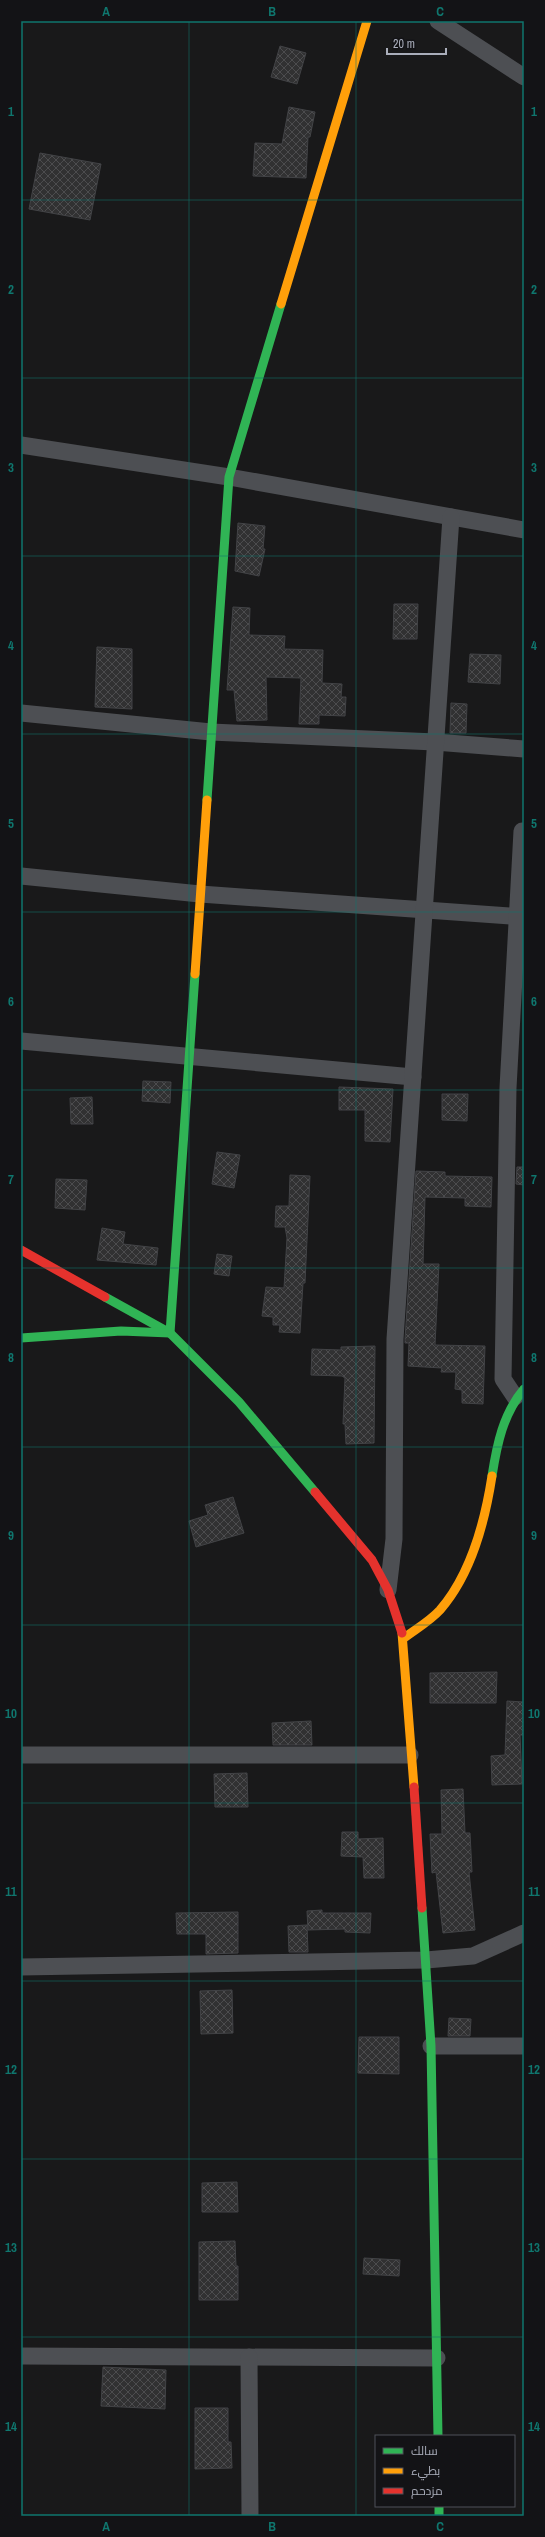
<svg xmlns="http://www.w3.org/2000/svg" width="545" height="2537" viewBox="0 0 545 2537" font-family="'Archivo Narrow',Cairo,sans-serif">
<defs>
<pattern id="building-cross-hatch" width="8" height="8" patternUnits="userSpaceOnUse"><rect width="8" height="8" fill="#313132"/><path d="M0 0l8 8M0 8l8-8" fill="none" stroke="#4c4c4e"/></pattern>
</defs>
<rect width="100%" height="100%" fill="#19191a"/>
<g fill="url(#building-cross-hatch)" stroke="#424346">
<path d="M280 46 306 53 297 84 271 77Z"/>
<path d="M289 107 315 112 310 137H308L306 178 253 176 255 143 282 144Z"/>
<path d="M40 153 101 164 90 220 29 209Z"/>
<path d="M238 523 265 526 263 549H265L259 576 235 571Z"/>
<path d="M394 604H418L417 639H393Z"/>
<path d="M233 607 250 608 249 635 285 636 284 649 323 650 322 683 342 684 341 697H346L345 716 319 715V724H299L301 678 266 677 267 720 237 721 234 690H227Z"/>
<path d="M97 647 132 649V709L95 707Z"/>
<path d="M470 654 501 655 500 684 468 682Z"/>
<path d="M451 703 467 704 466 733H450Z"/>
<path d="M143 1081 171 1082 170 1103 142 1101Z"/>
<path d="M339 1087 393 1089 390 1142 365 1141V1110H339Z"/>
<path d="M442 1094H468L467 1121 442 1120Z"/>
<path d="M92 1097 93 1124H71L70 1098Z"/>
<path d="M217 1152 240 1155 234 1188 212 1184Z"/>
<path d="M517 1167H524V1185L516 1184Z"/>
<path d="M416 1171 445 1172V1176L492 1177 491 1207 465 1206V1198L425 1197 423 1264H439L435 1345 485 1346 483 1404 462 1403V1390L455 1389 456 1372H441L442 1368 408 1366 409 1343H405V1339Z"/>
<path d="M290 1175 310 1176 305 1283H303L300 1333 279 1332 280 1325H273V1317L262 1316 266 1287 284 1288 287 1238 285 1227H275L276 1206H289Z"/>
<path d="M56 1179 87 1180 85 1210 55 1208Z"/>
<path d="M102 1228 125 1232 123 1244 158 1248 156 1265 97 1260Z"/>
<path d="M217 1254 232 1256 229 1276 214 1274Z"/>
<path d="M375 1346 374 1443 346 1444 345 1424H343L345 1378 342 1376 311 1375 312 1349 341 1350V1347Z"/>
<path d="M233 1497 244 1533 196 1547 189 1521 208 1515 205 1505Z"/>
<path d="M497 1672 496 1703H430V1673Z"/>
<path d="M507 1701 524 1702V1735H520L522 1784 492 1785 491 1756 505 1755Z"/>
<path d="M311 1721 312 1745H273L272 1723Z"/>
<path d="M247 1773 248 1807H215L214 1774Z"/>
<path d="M463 1789 465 1833H470L472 1872H469L475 1930 443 1933 436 1872 432 1873 430 1834H442L441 1790Z"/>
<path d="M342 1832H358V1839L383 1838 384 1878H364L363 1857 341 1856Z"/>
<path d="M322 1910V1913H371L370 1933 345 1932V1929L308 1930 307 1911Z"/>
<path d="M238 1912V1953L206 1954V1934H177L176 1913Z"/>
<path d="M307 1925 308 1952H289L288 1926Z"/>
<path d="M232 1990 233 2033 201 2034 200 1991Z"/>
<path d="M449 2018 471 2019 470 2036H448Z"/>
<path d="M359 2037H399V2074L358 2073Z"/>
<path d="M237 2182 238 2212H202V2183Z"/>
<path d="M235 2241 236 2266H238V2300H199V2242Z"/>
<path d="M364 2258 400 2260 399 2276 363 2274Z"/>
<path d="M103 2367 166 2370 165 2409 101 2406Z"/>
<path d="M195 2408H228V2442H231L232 2468 195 2469Z"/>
</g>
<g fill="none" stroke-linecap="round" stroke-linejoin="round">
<g stroke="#4d4f53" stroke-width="17">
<path d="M438 21 524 77"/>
<path d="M21 445 229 477 524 530"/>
<path d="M21 713 211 732 435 742 524 749"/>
<path d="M21 876 200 894 524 917"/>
<path d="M21 1041 413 1077"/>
<path d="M515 1397 503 1379 508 1088 522 831"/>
<path d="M388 1590 394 1539 395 1339 451 517"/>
<path d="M21 1755H410"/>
<path d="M21 1967 426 1960 473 1956 524 1933"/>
<path d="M431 2046H524"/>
<path d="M21 2356 437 2358"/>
<path d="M249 2357 250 2516"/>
</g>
<g stroke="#30b455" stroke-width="9">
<path d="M207 800 229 477 281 304"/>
<path d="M105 1297 170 1333 239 1402 315 1492"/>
<path d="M21 1338 121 1331 170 1333 195 974"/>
<path d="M492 1476C497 1444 503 1414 524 1389"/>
<path d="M422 1908 431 2046 438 2436"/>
<path d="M439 2506V2516"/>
</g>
<g stroke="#ff9f0a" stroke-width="9">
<path d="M281 304 367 21"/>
<path d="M195 974 207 800"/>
<path d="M402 1633 414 1787"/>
<path d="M404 1638C416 1629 430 1621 440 1610 472 1573 485 1521 492 1476"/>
</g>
<g stroke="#e5322d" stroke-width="9">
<path d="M21 1250 105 1297"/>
<path d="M315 1492 372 1560 388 1590 402 1633"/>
<path d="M414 1787 422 1908"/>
</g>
</g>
<path fill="none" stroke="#0f766e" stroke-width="1" stroke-opacity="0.55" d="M189 21V2516M356 21V2516M21 200H524M21 378H524M21 556H524M21 734H524M21 912H524M21 1090H524M21 1268H524M21 1447H524M21 1625H524M21 1803H524M21 1981H524M21 2159H524M21 2337H524"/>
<rect width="545" height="2537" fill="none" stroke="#131316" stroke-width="44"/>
<rect x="375" y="2435" width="140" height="72" fill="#131316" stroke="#4f5158"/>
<rect x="383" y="2448" width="20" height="6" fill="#30b455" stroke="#4f5158"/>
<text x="411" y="2455" font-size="12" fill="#aaaebb">سالك</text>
<rect x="383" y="2468" width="20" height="6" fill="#ff9f0a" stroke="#4f5158"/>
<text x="411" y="2475" font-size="12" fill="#aaaebb">بطيء</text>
<rect x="383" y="2488" width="20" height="6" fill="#e5322d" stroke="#4f5158"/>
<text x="411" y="2495" font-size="12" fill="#aaaebb">مزدحم</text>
<path d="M387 48v6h59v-6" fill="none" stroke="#aaaebb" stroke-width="2"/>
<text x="393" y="48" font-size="12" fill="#aaaebb" stroke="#131316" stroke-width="3" paint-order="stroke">20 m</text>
<rect x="22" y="22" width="501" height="2493" fill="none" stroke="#0f766e" stroke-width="1.5"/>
<g font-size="13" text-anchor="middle" font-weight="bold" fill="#0f766e">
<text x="106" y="16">A</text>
<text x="272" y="16">B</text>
<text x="440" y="16">C</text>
<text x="11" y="116">1</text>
<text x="534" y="116">1</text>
<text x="11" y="294">2</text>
<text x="534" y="294">2</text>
<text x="11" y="472">3</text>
<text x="534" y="472">3</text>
<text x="11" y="650">4</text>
<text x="534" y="650">4</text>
<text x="11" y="828">5</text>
<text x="534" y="828">5</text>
<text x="11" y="1006">6</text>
<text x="534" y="1006">6</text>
<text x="11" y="1184">7</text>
<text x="534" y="1184">7</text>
<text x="11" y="1362">8</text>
<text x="534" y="1362">8</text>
<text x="11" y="1540">9</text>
<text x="534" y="1540">9</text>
<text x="11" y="1718">10</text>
<text x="534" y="1718">10</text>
<text x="11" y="1896">11</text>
<text x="534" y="1896">11</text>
<text x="11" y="2074">12</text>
<text x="534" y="2074">12</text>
<text x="11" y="2252">13</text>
<text x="534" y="2252">13</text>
<text x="11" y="2431">14</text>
<text x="534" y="2431">14</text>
<text x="106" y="2531">A</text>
<text x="272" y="2531">B</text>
<text x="440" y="2531">C</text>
</g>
</svg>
